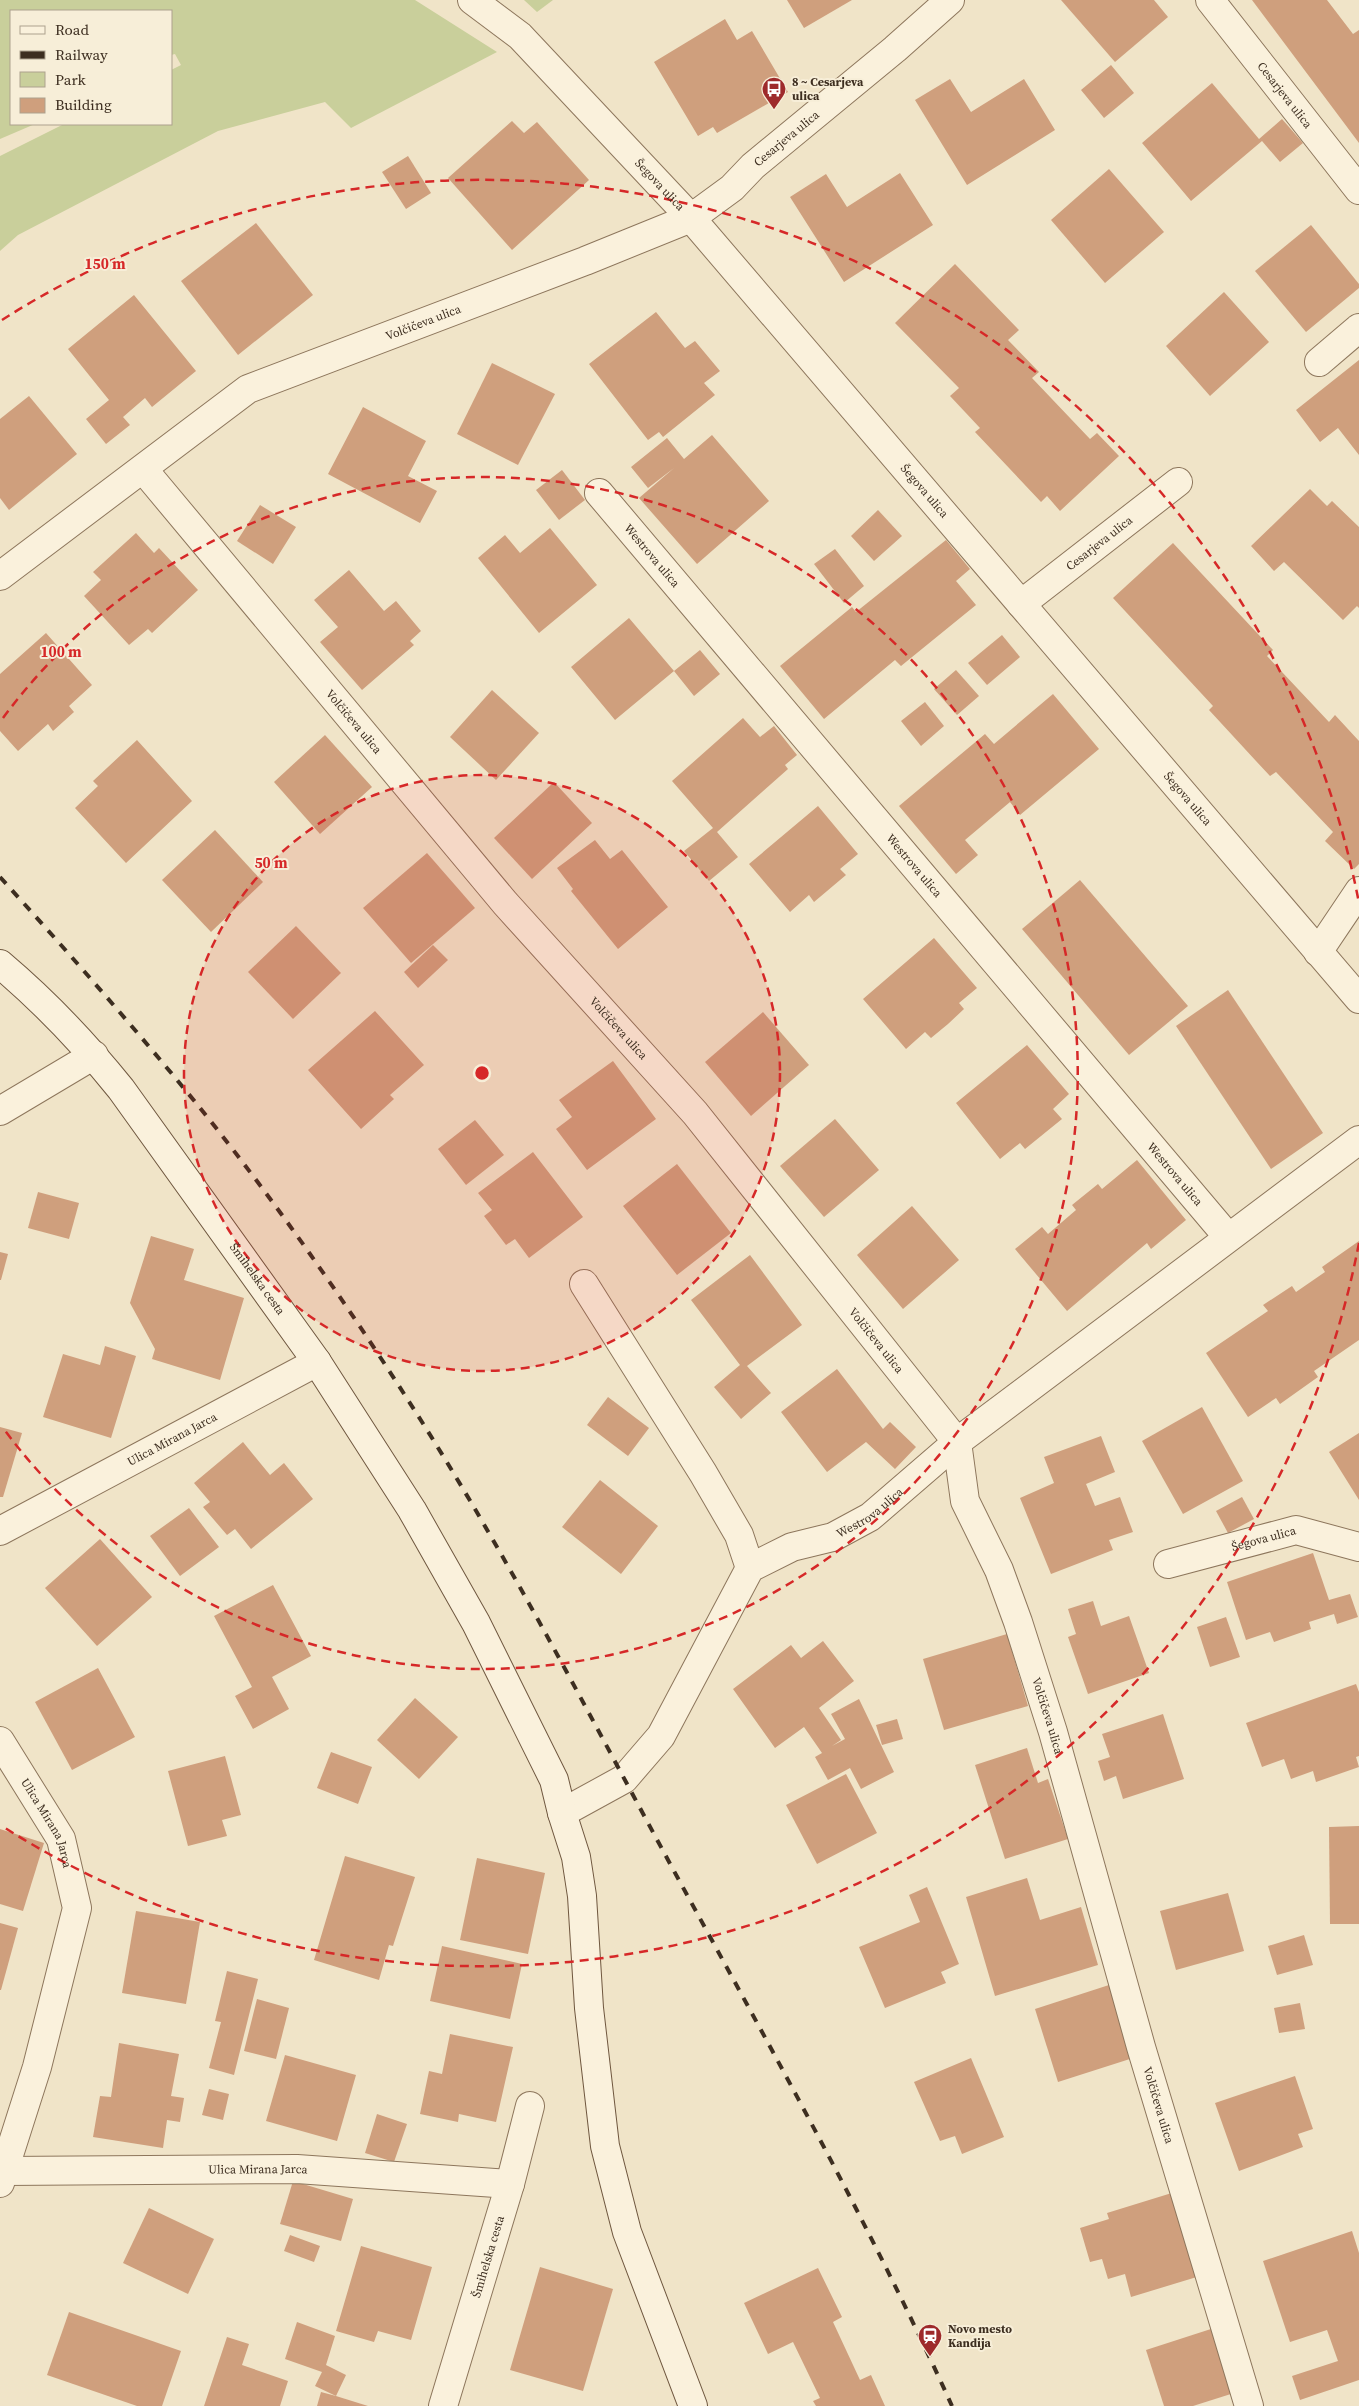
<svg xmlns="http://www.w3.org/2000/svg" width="1359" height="2406" viewBox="0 0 1359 2406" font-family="'Source Serif 4',serif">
<rect width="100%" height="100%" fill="#f0e4c8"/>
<g fill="#c9cf9b">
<path d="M0 0H415L497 52 351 128 325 102 218 131 18 235 0 251V156L64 124H171V70L181 65 175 54 171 55V11H11V124H35L0 139Z"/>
<path d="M524 0H553L537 12Z"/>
</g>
<g fill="#cf9f7d">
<path d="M787 0H852L804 28Z"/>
<path d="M1061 0H1154L1168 17 1115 62Z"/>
<path d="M1252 0H1327L1353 34 1359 30V143Z"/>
<path d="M725 19 737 40 752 31 788 92 717 133 713 127 698 136 654 62Z"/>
<path d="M1111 65 1134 93 1104 118 1081 90Z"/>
<path d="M950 79 971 112 1024 79 1055 130 967 185 915 100Z"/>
<path d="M1212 83 1259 139 1282 119 1303 143 1280 162 1262 141 1191 201 1142 143Z"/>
<path d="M512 121 524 133 537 122 589 180 512 250 448 178Z"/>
<path d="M408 156 431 193 406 209 382 172Z"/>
<path d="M1109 169 1164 232 1105 283 1051 220Z"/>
<path d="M900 173 933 225 844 282 790 197 826 174 847 207Z"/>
<path d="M256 223 313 295 238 355 181 281Z"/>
<path d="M1311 225 1359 284V288L1306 332 1255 271Z"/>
<path d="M955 264 1019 330 1008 340 1039 372 1032 378 1090 439 1097 433 1119 456 1060 511 1047 496 1041 502 975 432 980 428 950 396 959 388 895 323Z"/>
<path d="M1224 292 1269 342 1210 396 1166 346Z"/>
<path d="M134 295 196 371 152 407 145 398 123 417 130 425 106 444 86 419 109 400 68 349Z"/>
<path d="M656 312 685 348 695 341 720 371 704 383 715 395 663 437 659 432 648 440 589 364Z"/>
<path d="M1359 360V455L1338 428 1320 442 1296 410Z"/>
<path d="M492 363 555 394 518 465 457 434Z"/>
<path d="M29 396 77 454 9 510 0 498V419Z"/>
<path d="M363 407 426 441 408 476 437 491 420 523 328 474Z"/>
<path d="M712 435 769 501 697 564 639 498 674 468 648 488 631 467 667 438 684 459Z"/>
<path d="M562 470 585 500 559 520 536 490Z"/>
<path d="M1310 489 1327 506 1332 501 1359 527V608L1357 606 1343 620 1284 562 1274 571 1251 546Z"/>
<path d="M260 505 296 527 273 564 237 541Z"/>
<path d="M878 510 902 536 874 561 851 536Z"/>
<path d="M550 528 597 585 539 633 478 558 505 535 520 553Z"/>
<path d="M136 533 154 553 159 548 198 590 152 633 148 629 129 645 84 596 101 580 93 572Z"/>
<path d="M946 540 970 569 956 581 976 605 901 666 895 660 824 719 780 666 852 607 856 612Z"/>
<path d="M1173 543 1273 650 1267 656 1329 722 1335 715 1359 741V864L1354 869 1325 841 1333 832 1276 772 1270 776 1256 761 1209 710 1213 706 1113 598Z"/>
<path d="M835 549 864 586 844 603 814 564Z"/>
<path d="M349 570 384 611 396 601 421 631 410 641 414 645 362 690 320 642 338 627 314 600Z"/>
<path d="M629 618 674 671 700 650 720 674 694 696 674 671 615 720 571 667Z"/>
<path d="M46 633 92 685 69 706 74 712 53 731 48 724 18 751 0 731V674Z"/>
<path d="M1002 635 1020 657 987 685 968 663Z"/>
<path d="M956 670 979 696 957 715 934 689Z"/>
<path d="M492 690 539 733 496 780 450 737Z"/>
<path d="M1053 694 1099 749 1020 815 1010 802 965 840 978 855 956 874 899 806 985 734 994 744Z"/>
<path d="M925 702 944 726 921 746 901 721Z"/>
<path d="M743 718 760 737 774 726 797 755 785 765 788 769 717 832 738 857 709 881 684 851 713 828 672 781Z"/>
<path d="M325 735 372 787 320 834 274 782Z"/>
<path d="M137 740 192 801 126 863 75 808 98 786 93 781Z"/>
<path d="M554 782 592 823 532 879 494 838Z"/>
<path d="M818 806 858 854 840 869 846 875 814 902 809 895 790 912 749 864Z"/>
<path d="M215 830 263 882 211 932 162 880Z"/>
<path d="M595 840 610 859 622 850 668 907 618 949 571 891 573 889 557 868Z"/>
<path d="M427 853 475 908 411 963 363 908Z"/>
<path d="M1080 880 1188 1006 1129 1055 1022 929Z"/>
<path d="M296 926 341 973 293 1019 248 972Z"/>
<path d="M934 938 977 988 959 1003 964 1009 948 1024 931 1038 925 1032 906 1049 863 999Z"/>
<path d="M433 945 448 960 418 988 404 972Z"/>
<path d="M1228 990 1323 1133 1271 1169 1176 1026Z"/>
<path d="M375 1011 424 1065 390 1095 394 1099 361 1129 308 1070Z"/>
<path d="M763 1012 809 1065 751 1116 705 1062Z"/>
<path d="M1027 1045 1069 1094 1053 1109 1062 1119 1025 1149 1020 1143 1000 1159 956 1103Z"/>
<path d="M613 1061 656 1119 587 1170 556 1129 572 1117 559 1100Z"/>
<path d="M835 1119 879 1170 824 1217 780 1166Z"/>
<path d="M475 1120 504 1155 466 1185 438 1149Z"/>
<path d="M533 1152 583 1217 529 1258 515 1239 506 1245 484 1216 492 1210 478 1193Z"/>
<path d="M1137 1160 1186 1220 1151 1249 1147 1243 1067 1311 1015 1249 1042 1227 1048 1234 1076 1210 1072 1205 1098 1184 1102 1189Z"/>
<path d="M677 1164 731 1233 677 1275 623 1206Z"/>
<path d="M38 1192 79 1203 69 1239 28 1228Z"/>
<path d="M912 1206 959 1260 903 1309 857 1255Z"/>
<path d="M151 1236 194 1249 184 1280 244 1298 220 1380 152 1359 155 1349 130 1303Z"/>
<path d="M1359 1241V1340L1314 1371 1318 1377 1280 1404 1276 1398 1248 1417 1206 1353 1268 1311 1263 1305 1292 1286 1296 1292 1325 1272 1322 1267Z"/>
<path d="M0 1252 8 1254 1 1280H0Z"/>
<path d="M750 1255 802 1325 747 1366 771 1393 741 1419 714 1387 740 1365 691 1300Z"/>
<path d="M105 1346 136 1356 111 1438 43 1417 63 1354 100 1365Z"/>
<path d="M837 1369 883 1429 890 1422 916 1447 895 1469 866 1442 827 1472 781 1412Z"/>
<path d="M608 1397 649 1428 628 1456 587 1425Z"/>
<path d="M1202 1407 1243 1481 1183 1514 1142 1441Z"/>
<path d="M0 1427 22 1433 3 1497H0Z"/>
<path d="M1359 1433V1500L1329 1452Z"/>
<path d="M1101 1436 1115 1472 1086 1484 1095 1506 1120 1497 1133 1532 1109 1540 1113 1550 1051 1574 1020 1498 1054 1483 1044 1457Z"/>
<path d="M243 1442 270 1475 284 1463 313 1499 251 1549 235 1529 227 1535 203 1507 210 1502 194 1483Z"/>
<path d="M600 1480 658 1526 621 1574 562 1527Z"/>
<path d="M1242 1497 1254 1519 1228 1533 1216 1511Z"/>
<path d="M189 1508 219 1547 180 1576 150 1536Z"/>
<path d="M100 1539 152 1597 97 1646 45 1588Z"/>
<path d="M1313 1553 1329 1600 1350 1594 1358 1617 1337 1624 1334 1614 1309 1622 1311 1629 1274 1642 1270 1632 1246 1640 1227 1582Z"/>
<path d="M273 1585 311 1656 272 1677 289 1709 253 1729 235 1696 252 1687 214 1616Z"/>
<path d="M1093 1601 1101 1626 1129 1616 1149 1673 1088 1694 1068 1637 1076 1634 1068 1609Z"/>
<path d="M1226 1617 1240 1657 1210 1667 1197 1627Z"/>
<path d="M1007 1634 1028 1706 944 1730 923 1659Z"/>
<path d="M823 1641 854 1681 819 1708 841 1740 832 1746 845 1739 831 1714 859 1699 894 1772 861 1789 850 1768 828 1780 815 1757 822 1753 804 1727 775 1748 733 1689 791 1645 801 1658Z"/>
<path d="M98 1668 135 1737 72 1770 35 1702Z"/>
<path d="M1356 1684 1359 1692V1756L1356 1757 1359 1767 1316 1782 1313 1771 1291 1779 1284 1759 1262 1767 1246 1723Z"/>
<path d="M415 1698 458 1737 419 1779 377 1740Z"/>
<path d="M1163 1714 1184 1779 1123 1799 1116 1776 1104 1781 1098 1761 1110 1757 1102 1734Z"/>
<path d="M897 1719 903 1739 882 1745 876 1725Z"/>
<path d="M1027 1748 1038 1783 1048 1779 1068 1839 1005 1859 975 1765Z"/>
<path d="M331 1752 372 1767 358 1804 317 1788Z"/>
<path d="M225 1756 241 1815 222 1820 227 1836 188 1846 168 1771Z"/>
<path d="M846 1774 877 1833 817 1864 786 1805Z"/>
<path d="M1359 1826V1924H1330L1329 1827Z"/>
<path d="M0 1829 44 1843 23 1911 0 1904Z"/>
<path d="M345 1856 415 1877 393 1946 389 1945 379 1980 314 1960Z"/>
<path d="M477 1858 545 1873 528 1954 460 1940Z"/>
<path d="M1027 1878 1040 1920 1081 1907 1098 1965 995 1996 966 1897Z"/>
<path d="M927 1887 959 1964 941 1972 946 1983 885 2008 859 1947 920 1922 909 1895Z"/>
<path d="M1228 1893 1244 1951 1176 1970 1160 1911Z"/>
<path d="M136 1911 200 1922 186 2004 122 1993Z"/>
<path d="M0 1923 18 1928 1 1990H0Z"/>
<path d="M1304 1935 1313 1965 1277 1975 1268 1946Z"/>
<path d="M442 1946 522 1964 510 2019 430 2001Z"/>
<path d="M227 1971 258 1979 234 2075 209 2068 221 2022 215 2021Z"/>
<path d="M1109 1985 1133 2058 1058 2082 1035 2009Z"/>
<path d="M257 1999 289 2008 276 2059 244 2051Z"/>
<path d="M1300 2003 1305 2029 1279 2033 1274 2008Z"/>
<path d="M450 2034 513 2047 496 2122 459 2114 458 2122 420 2114 429 2071 442 2074Z"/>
<path d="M119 2043 179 2054 171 2096 184 2098 180 2122 167 2120 163 2148 93 2137 100 2096 111 2097Z"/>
<path d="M285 2055 356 2075 337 2141 266 2121Z"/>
<path d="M971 2058 1004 2137 962 2154 955 2136 940 2141 914 2082Z"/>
<path d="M1295 2076 1313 2129 1298 2134 1303 2147 1239 2171 1215 2103Z"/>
<path d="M209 2089 229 2094 223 2120 202 2115Z"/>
<path d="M377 2114 407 2124 394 2162 365 2153Z"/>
<path d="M293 2181 353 2199 341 2241 280 2224Z"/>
<path d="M1175 2192 1200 2276 1131 2297 1125 2274 1108 2279 1102 2259 1090 2262 1080 2228 1109 2219 1107 2213Z"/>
<path d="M149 2208 214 2239 188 2294 123 2263Z"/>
<path d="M1352 2231 1359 2253V2380L1300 2400 1292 2376 1338 2361 1327 2330 1290 2342 1263 2261Z"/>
<path d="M290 2235 320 2246 314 2262 284 2251Z"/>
<path d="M361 2246 432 2267 411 2340 378 2331 374 2342 336 2331Z"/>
<path d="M540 2267 613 2289 583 2391 510 2370Z"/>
<path d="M818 2268 842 2317 833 2322 860 2380 871 2375 885 2406H816L813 2401 820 2398 793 2342 768 2354 744 2303Z"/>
<path d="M69 2312 181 2351 162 2406H137L47 2375Z"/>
<path d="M297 2322 335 2336 326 2365 346 2375 336 2396 315 2386 322 2372 285 2359Z"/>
<path d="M1214 2328 1234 2393 1193 2406H1164L1146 2350Z"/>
<path d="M227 2337 249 2344 242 2365 288 2381 280 2406H204Z"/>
<path d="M321 2392 336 2396 368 2406H317Z"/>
</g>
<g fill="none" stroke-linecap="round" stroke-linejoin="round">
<defs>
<g id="street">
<path id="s1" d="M472 0 520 36 691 218 1359 999"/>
<path id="s2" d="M1210 0 1359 190"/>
<path d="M1319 362 1359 328"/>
<path id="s3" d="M143 469 505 903 695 1113 957 1442 965 1501 999 1570 1018 1622 1053 1732 1141 2047 1249 2406"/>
<path id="s4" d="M599 493 1228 1237"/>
<path id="s5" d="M0 576 248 389 585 261 691 218 732 188 753 166 895 49 950 0"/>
<path id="s6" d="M1021 604 1178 482"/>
<path d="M1318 952 1359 891"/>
<path d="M0 1111 94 1055"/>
<path d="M584 1284 703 1473 739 1535 750 1568"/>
<path id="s7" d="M0 1531 317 1362"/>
<path id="s8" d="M1168 1564 1296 1530 1359 1547"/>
<path id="s9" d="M0 1741 61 1839 77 1908 37 2067 0 2183"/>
<path id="s10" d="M562 1813 624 1779 661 1736 750 1568 792 1547 833 1537 870 1517 957 1442 1359 1140"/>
<path id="s11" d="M4 2171 297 2169 510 2184"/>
<path id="s12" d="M443 2406 510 2184 530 2106"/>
</g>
<g id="secondary">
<path id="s13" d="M0 964C45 1002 84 1043 121 1089L317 1362 412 1510 476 1623 554 1780 562 1813 576 1857 582 1896 589 2008 605 2146 627 2232 693 2406"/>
</g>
</defs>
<use href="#street" stroke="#8d765c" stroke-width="30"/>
<use href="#secondary" stroke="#6f573f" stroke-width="30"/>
<use href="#street" stroke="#faf1dc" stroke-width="28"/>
<use href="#secondary" stroke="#faf1dc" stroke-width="28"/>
<path stroke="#3d2e20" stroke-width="4" stroke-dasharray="9 9" stroke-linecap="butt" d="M0 877C67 951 133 1026 196 1103 278 1204 353 1313 422 1422 516 1571 596 1728 680 1882 774 2054 871 2227 952 2406"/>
</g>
<circle cx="482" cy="1073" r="298" fill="#d62828" fill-opacity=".12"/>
<g fill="none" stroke="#d62828" stroke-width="2.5" stroke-dasharray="9 6">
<circle cx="482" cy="1073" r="298"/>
<path d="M3 718A596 596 0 1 1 3 1428"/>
<path d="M1359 1243A893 893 0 0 1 2 1826M2 320A893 893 0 0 1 1359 903"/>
</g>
<defs>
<symbol id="bus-pin" viewBox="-11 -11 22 30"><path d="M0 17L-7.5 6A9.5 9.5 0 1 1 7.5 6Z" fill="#9e2a2b" stroke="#f7eed8"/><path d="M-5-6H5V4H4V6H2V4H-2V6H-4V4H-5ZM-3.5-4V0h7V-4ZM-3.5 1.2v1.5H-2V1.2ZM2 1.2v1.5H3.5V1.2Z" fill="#fff"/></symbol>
<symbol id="station-pin" viewBox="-11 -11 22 30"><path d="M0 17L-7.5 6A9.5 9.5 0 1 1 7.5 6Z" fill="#9e2a2b" stroke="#f7eed8"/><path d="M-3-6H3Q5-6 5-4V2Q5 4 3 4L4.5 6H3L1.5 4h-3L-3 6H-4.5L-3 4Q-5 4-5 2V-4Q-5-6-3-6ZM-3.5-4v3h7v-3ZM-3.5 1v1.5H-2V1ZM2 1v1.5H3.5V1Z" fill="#fff"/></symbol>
</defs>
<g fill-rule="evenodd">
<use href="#bus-pin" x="760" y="75" width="28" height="38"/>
<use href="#station-pin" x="916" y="2322" width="28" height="38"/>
</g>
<g text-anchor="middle" stroke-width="4" stroke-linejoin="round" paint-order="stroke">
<g font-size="12" font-weight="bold" fill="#3d2e20" stroke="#f7eed8" text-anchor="start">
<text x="792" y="86">8 ~ Cesarjeva<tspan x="792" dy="14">ulica</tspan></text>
<text x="948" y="2333">Novo mesto<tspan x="948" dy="14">Kandija</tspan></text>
</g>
<g font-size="12" fill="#3d2e20" stroke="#f7eed8">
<text dy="4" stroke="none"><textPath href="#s2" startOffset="121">Cesarjeva ulica</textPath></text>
<text dy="4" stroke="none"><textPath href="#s5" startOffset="910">Cesarjeva ulica</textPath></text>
<text dy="4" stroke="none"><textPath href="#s1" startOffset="264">Šegova ulica</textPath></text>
<text dy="4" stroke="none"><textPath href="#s5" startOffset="498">Volčičeva ulica</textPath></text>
<text dy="4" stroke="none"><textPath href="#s1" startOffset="669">Šegova ulica</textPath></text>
<text dy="4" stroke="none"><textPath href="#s6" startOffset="99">Cesarjeva ulica</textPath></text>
<text dy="4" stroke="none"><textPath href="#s4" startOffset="82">Westrova ulica</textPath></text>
<text dy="4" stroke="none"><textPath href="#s3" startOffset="329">Volčičeva ulica</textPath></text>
<text dy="4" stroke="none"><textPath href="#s1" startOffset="1074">Šegova ulica</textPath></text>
<text dy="4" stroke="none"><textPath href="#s4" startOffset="488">Westrova ulica</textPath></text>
<text dy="4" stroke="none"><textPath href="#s3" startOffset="734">Volčičeva ulica</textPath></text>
<text dy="4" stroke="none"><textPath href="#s4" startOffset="892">Westrova ulica</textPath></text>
<text dy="4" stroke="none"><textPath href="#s13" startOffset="408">Šmihelska cesta</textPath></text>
<text dy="4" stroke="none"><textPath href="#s3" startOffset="1139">Volčičeva ulica</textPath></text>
<text dy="4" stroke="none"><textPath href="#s7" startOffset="195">Ulica Mirana Jarca</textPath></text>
<text dy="4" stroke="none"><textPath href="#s10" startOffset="451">Westrova ulica</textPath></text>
<text dy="4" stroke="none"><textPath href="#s8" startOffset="99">Šegova ulica</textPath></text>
<text dy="4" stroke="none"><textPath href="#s3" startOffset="1559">Volčičeva ulica</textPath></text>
<text dy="4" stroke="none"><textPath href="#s9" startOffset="95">Ulica Mirana Jarca</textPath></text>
<text dy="4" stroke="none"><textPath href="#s3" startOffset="1964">Volčičeva ulica</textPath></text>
<text dy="4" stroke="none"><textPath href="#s11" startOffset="254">Ulica Mirana Jarca</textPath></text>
<text dy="4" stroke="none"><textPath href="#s12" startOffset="156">Šmihelska cesta</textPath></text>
</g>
</g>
<circle cx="482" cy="1073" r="8" fill="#d62828" stroke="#f7eed8" stroke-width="2.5"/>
<g font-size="15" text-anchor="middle" font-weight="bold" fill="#d62828" stroke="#f7eed8" stroke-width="4" stroke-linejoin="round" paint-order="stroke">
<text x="105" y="269">150 m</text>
<text x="61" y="657">100 m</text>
<text x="271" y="868">50 m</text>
</g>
<rect x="10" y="10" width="162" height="115" fill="#f7eed8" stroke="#ada18e"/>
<rect x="20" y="26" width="25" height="8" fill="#faf1dc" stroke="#ada18e"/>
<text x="55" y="35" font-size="15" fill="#3d2e20">Road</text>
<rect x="20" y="51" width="25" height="8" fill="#3d2e20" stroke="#ada18e"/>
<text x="55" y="60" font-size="15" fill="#3d2e20">Railway</text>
<rect x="20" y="72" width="25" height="15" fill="#c9cf9b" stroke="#ada18e"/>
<text x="55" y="85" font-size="15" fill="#3d2e20">Park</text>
<rect x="20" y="98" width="25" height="15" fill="#cf9f7d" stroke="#ada18e"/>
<text x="55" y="110" font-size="15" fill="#3d2e20">Building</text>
</svg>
